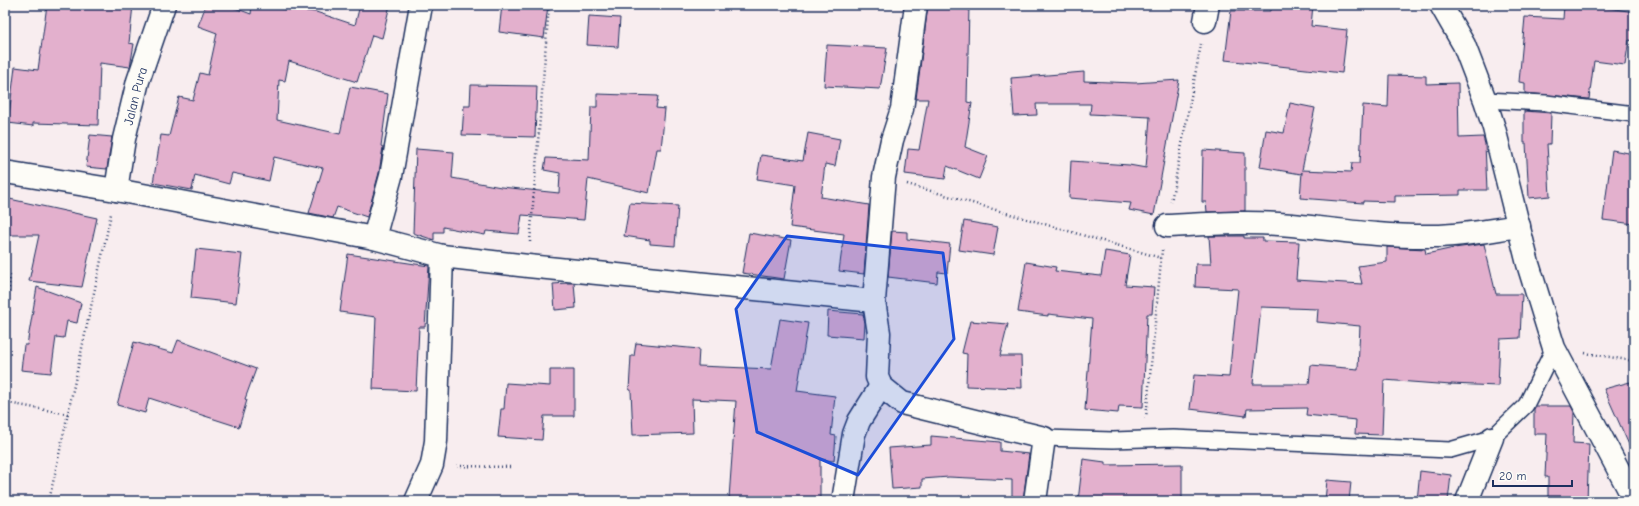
<svg xmlns="http://www.w3.org/2000/svg" width="1639" height="506" viewBox="0 0 1639 506" font-family="'Comic Neue',sans-serif">
<rect width="100%" height="100%" fill="#f8edef"/>
<filter id="ink" filterUnits="userSpaceOnUse"><feTurbulence type="fractalNoise" baseFrequency=".025" numOctaves="2"/><feDisplacementMap in="SourceGraphic" scale="8" xChannelSelector="R" yChannelSelector="G"/><feConvolveMatrix kernelMatrix="1 2 1 2 8 2 1 2 1" color-interpolation-filters="sRGB"/></filter>
<g filter="url(#ink)">
<g fill="#e3b0cd" stroke="#1b2f5e" fill-rule="evenodd">
<path d="M47 5H133L129 43 134 44 130 67 100 63 98 125 33 123V126L8 123 15 67 38 70Z"/>
<path d="M206 5H227L251 14 252 6 316 12 355 25 360 5H390L382 38 372 35 357 82 289 61 285 81 279 80 277 120 340 134 350 87 388 94 381 146 383 147 379 173 367 217 337 207 333 218 309 213 323 168 274 157 269 181 232 173 229 184 195 175 192 190 153 183 161 135 169 136 179 97 193 100 200 73 208 75 217 33 198 26Z"/>
<path d="M502 5H548L544 38 499 32Z"/>
<path d="M928 5H969L967 102 972 103 965 147 988 156 979 179 947 166 945 179 905 174 908 149 919 150 928 99H916Z"/>
<path d="M1271 5H1313L1311 26 1347 30 1342 73 1225 60 1231 11H1271Z"/>
<path d="M1564 5H1589L1634 12V41L1629 40 1625 65 1594 61 1589 99 1525 93V83L1519 82 1525 17 1563 19Z"/>
<path d="M589 16 620 18 618 47 587 45Z"/>
<path d="M827 45 887 48 880 89 824 86Z"/>
<path d="M1084 72V81L1135 83 1179 80 1154 215 1129 210 1131 203 1069 198 1071 161 1129 165 1146 168 1150 117 1090 114 1091 104H1036L1037 115 1014 116 1011 78Z"/>
<path d="M1389 75 1426 76V84L1458 83 1459 138 1483 137 1485 144 1487 190H1460V195L1395 196V202L1363 201V203L1300 198 1302 172 1301 174 1260 167 1266 130 1284 133 1290 103 1315 108 1302 170 1351 172 1352 163H1360L1363 105 1388 107Z"/>
<path d="M471 85 537 86 535 137 462 135 464 106H470Z"/>
<path d="M597 94 658 96 656 108 665 109 661 149H657L649 193 588 179 584 220 522 215 519 234 486 231 485 235 443 227V232H434V240L413 233 416 149 454 152 452 178 501 187 559 193 560 173 544 170 546 158 589 160 591 107H597Z"/>
<path d="M1524 111 1551 113 1550 144H1547L1550 196 1529 198 1526 143H1524Z"/>
<path d="M808 133 840 139 835 166 825 164 821 197 869 205 864 274 839 271 844 234 790 227 795 185 757 179 761 155 803 161Z"/>
<path d="M90 135 112 137 107 169 86 167Z"/>
<path d="M1203 150 1245 153V211L1207 212 1206 202H1202Z"/>
<path d="M1612 150 1634 154V224L1603 220Z"/>
<path d="M5 198 97 218 82 287 29 281 39 235H5Z"/>
<path d="M630 203 678 206 675 246 650 244V240L624 236Z"/>
<path d="M964 221 998 227 993 255 959 250Z"/>
<path d="M892 231 907 232V239L950 244 947 273 938 272 937 283 888 277Z"/>
<path d="M749 233 791 240 784 279 742 273Z"/>
<path d="M1209 236H1244V238H1263V241L1299 242 1296 280 1362 284 1358 266 1387 262V247L1425 249 1426 254 1454 248 1484 244 1496 294H1522L1520 338 1500 339 1498 386 1451 384V385L1384 380 1382 435 1355 434 1356 420 1306 415 1307 408 1247 409 1246 416 1190 409 1194 375 1229 377 1238 289 1195 287 1196 264H1211ZM1261 307 1318 309 1317 322 1360 326 1358 369 1311 365 1309 384H1253Z"/>
<path d="M196 249 242 254 236 303 191 298Z"/>
<path d="M1105 251 1130 255 1125 285 1154 287 1152 314H1147L1143 407 1119 406 1118 413 1085 410 1092 319 1048 314V316L1018 312 1026 262 1056 267 1055 271 1101 276Z"/>
<path d="M348 254 429 266 425 327H419L416 391 373 389 376 317 340 312Z"/>
<path d="M567 283H574L576 308 555 310 553 284Z"/>
<path d="M37 287 81 303 77 323 67 321 64 338 56 337 51 373 21 370 24 345H27Z"/>
<path d="M828 311 863 314 865 323 864 338 827 335Z"/>
<path d="M780 319 808 323 797 391 835 396 831 435 836 436 834 461 820 459V501H760L729 498 736 401 692 399 693 433 633 435 631 390H629L631 356H634L636 343 699 349 698 366 771 369Z"/>
<path d="M970 321 1008 324 1000 356H1021L1022 388 966 386 967 354 962 353Z"/>
<path d="M178 340 256 369 245 399 247 400 239 427 149 398 145 413 117 405 134 342 173 353Z"/>
<path d="M550 370H574V416H544L542 440 498 437 501 409H504L506 383 550 386Z"/>
<path d="M1630 382 1634 396V456L1604 389Z"/>
<path d="M1536 406H1571L1574 412 1573 443 1589 444 1587 501H1548V477H1545L1547 434H1534V409Z"/>
<path d="M931 436 1000 442V451L1029 454 1023 501H1012V480L949 477 922 479V487L892 489 889 448 931 445Z"/>
<path d="M1083 459 1105 462V465L1182 464V501H1078Z"/>
<path d="M1420 471 1451 475 1448 501H1417Z"/>
<path d="M1327 480 1351 482 1349 501H1325Z"/>
</g>
<g fill="none" stroke-linecap="round" stroke-linejoin="round">
<defs>
<g id="lane">
<path d="M1485 100 1546 103 1634 114"/>
<path d="M1044 438 1113 440 1173 438 1450 450 1492 438 1526 405 1554 348"/>
</g>
<g id="street">
<path d="M916 5 902 109 892 140 884 177 874 301 879 333 877 377 881 386 902 403 1044 438 1035 501"/>
<path d="M1441 5 1464 45 1485 100 1494 128 1528 264 1554 348 1634 499"/>
<path d="M1205 21 1208 5"/>
<path d="M5 172 116 190 374 238 442 256 436 441 432 465 416 501"/>
<path id="s1" d="M116 190 124 139 138 81 164 5"/>
<path d="M1167 226C1209 224 1250 221 1292 225 1339 230 1387 237 1434 236 1462 236 1491 230 1519 226"/>
<path d="M374 238 391 176 421 5"/>
<path d="M442 256 528 266 874 301"/>
<path d="M843 501 854 434 859 421 881 386"/>
<path d="M1467 501 1492 438"/>
</g>
</defs>
<use href="#lane" stroke="#1b2f5e" stroke-width="18"/>
<use href="#street" stroke="#1b2f5e" stroke-width="25"/>
<g stroke="#1b2f5e" stroke-width="2.5" stroke-dasharray="1 3" stroke-linecap="butt">
<path d="M907 184 1161 258"/>
<path d="M1171 202 1201 44"/>
<path d="M530 242 549 5"/>
<path d="M5 340 10 274"/>
<path d="M1585 353 1634 361"/>
<path d="M5 400 8 403 68 414"/>
<path d="M1146 418 1162 250"/>
<path d="M457 466 513 467"/>
<path d="M49 501 111 214"/>
</g>
<use href="#lane" stroke="#fdfcf7" stroke-width="15"/>
<use href="#street" stroke="#fdfcf7" stroke-width="22"/>
</g>
</g>
<path fill="#1d4ed8" fill-opacity="0.2" stroke="#1d4ed8" stroke-width="3" stroke-linejoin="round" d="M787 236 943 253 954 339 858 475 757 432 736 309Z"/>
<g text-anchor="middle" stroke-width="3.5" stroke-linejoin="round" paint-order="stroke">
<g font-size="13" fill="#1b2f5e" stroke="#fdfcf7">
<text dy="5" stroke="none"><textPath href="#s1" startOffset="96">Jalan Pura</textPath></text>
</g>
</g>
<rect width="1639" height="506" fill="none" stroke="#fdfcf7" stroke-width="20"/>
<rect x="10" y="10" width="1619" height="486" fill="none" stroke="#1b2f5e" stroke-width="1.5" filter="url(#ink)"/>
<path d="M1493 480v6h79v-6" fill="none" stroke="#1b2f5e" stroke-width="2"/>
<text x="1499" y="480" font-size="12" fill="#1b2f5e" stroke="#fdfcf7" stroke-width="3" paint-order="stroke">20 m</text>
</svg>
